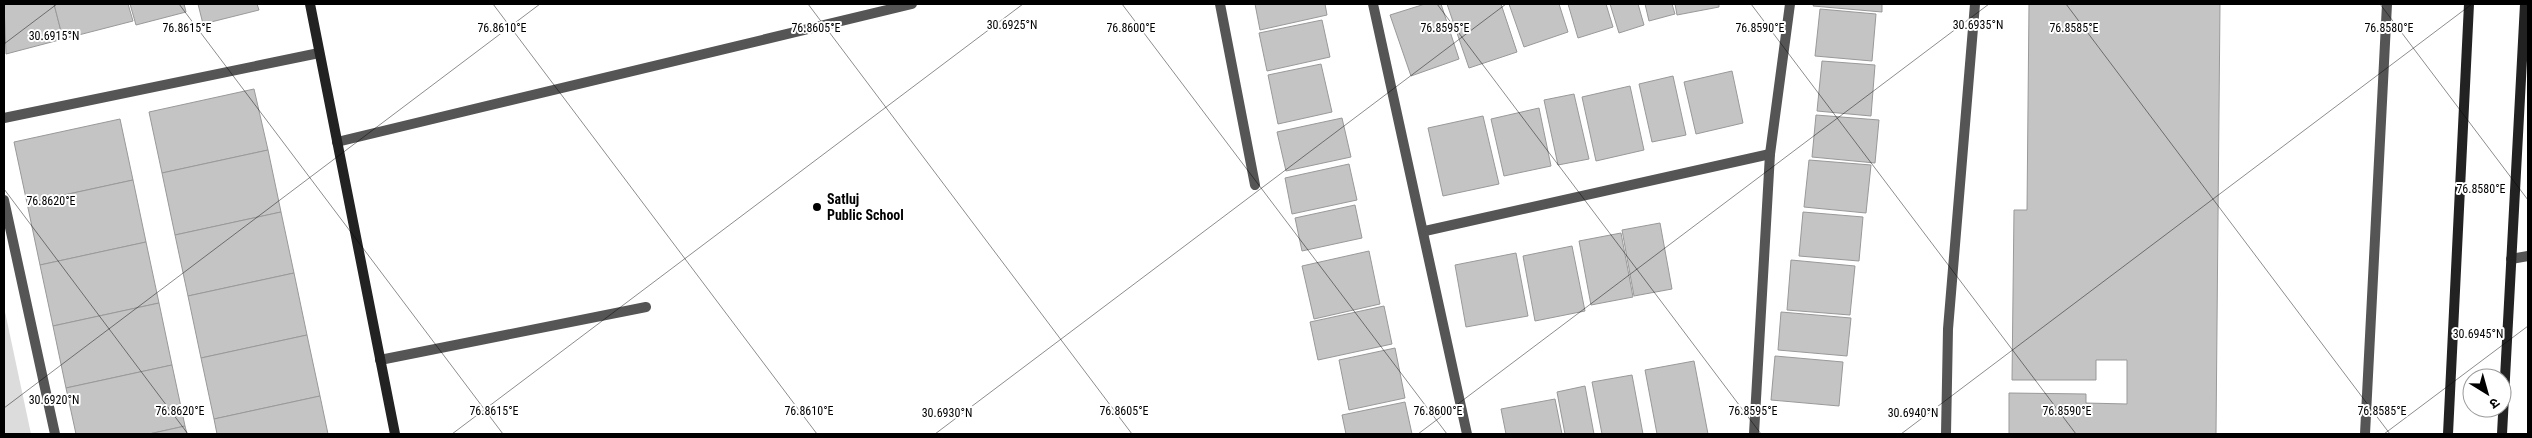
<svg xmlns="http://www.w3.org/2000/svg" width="2532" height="438" viewBox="0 0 2532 438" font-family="'Roboto Condensed','Noto Sans Devanagari',sans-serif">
<rect width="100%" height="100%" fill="#fff"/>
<path fill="#dcdcdc" d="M4 307 31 434H4Z"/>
<g fill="#c4c4c4" stroke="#999">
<path d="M4 4H54L63 39 6 54Z"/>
<path d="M54 4H128L133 21 63 39Z"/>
<path d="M130 4H184L186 12 136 25Z"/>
<path d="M198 4H257L259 10 203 24Z"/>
<path d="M1255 4H1325L1327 15 1260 30Z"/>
<path d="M1425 4H1441L1459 59 1411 76 1390 15Z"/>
<path d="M1447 4H1501L1517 52 1469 68Z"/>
<path d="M1509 4H1559L1568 32 1524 47Z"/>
<path d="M1568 4H1606L1613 27 1578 38Z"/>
<path d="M1610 4H1638L1644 25 1619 33Z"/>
<path d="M1645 4H1672L1675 14 1649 21Z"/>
<path d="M1675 4H1719V7L1677 15Z"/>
<path d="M1814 4H1882V12L1813 6Z"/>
<path d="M2029 4H2220L2216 434H2009V393L2086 394V403L2127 404V360H2096V380H2012L2014 210H2027Z"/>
<path d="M1820 9 1876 14 1872 61 1815 56Z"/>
<path d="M1322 20 1330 57 1267 71 1259 33Z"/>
<path d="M1822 61 1875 65 1871 116 1817 111Z"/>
<path d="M1321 64 1332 112 1278 124 1268 75Z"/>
<path d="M1732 71 1743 123 1696 134 1684 82Z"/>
<path d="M1673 76 1686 135 1652 142 1639 84Z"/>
<path d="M1630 86 1644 150 1596 161 1582 97Z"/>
<path d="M254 89 268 150 162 173 149 112Z"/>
<path d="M1574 94 1589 159 1558 165 1544 100Z"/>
<path d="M1539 108 1551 166 1504 176 1491 119Z"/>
<path d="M1816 115 1879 120 1875 163 1812 157Z"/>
<path d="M1483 116 1499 184 1443 196 1428 128Z"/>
<path d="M1342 118 1351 157 1286 171 1277 132Z"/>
<path d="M120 119 133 180 27 203 14 142Z"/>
<path d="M268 150 281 212 175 235 162 173Z"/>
<path d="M1809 160 1871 165 1866 213 1804 207Z"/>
<path d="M1349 164 1357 200 1292 214 1285 178Z"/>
<path d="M133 180 146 242 40 265 27 203Z"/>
<path d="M1355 205 1362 238 1302 251 1295 218Z"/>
<path d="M281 212 294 273 188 296 175 235Z"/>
<path d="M1803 212 1863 217 1859 261 1799 256Z"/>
<path d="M1660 223 1672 289 1634 296 1622 230Z"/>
<path d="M1621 233 1633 297 1591 305 1579 241Z"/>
<path d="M146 242 159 303 53 326 40 265Z"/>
<path d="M1572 246 1585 311 1535 321 1523 256Z"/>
<path d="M1369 251 1380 304 1314 319 1302 266Z"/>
<path d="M1516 253 1528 316 1466 327 1455 265Z"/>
<path d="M1791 260 1855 266 1850 315 1787 310Z"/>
<path d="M294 273 307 335 201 358 188 296Z"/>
<path d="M159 303 172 365 66 388 53 326Z"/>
<path d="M1384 306 1392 344 1318 360 1310 322Z"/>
<path d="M1781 312 1851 318 1847 356 1778 350Z"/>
<path d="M307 335 320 396 214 419 201 358Z"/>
<path d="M1395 348 1405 398 1349 410 1339 360Z"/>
<path d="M1775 356 1843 362 1839 406 1771 400Z"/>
<path d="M1694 361 1708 434H1657L1645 370Z"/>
<path d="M172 365 185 426 149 434H76L66 388Z"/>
<path d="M1632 375 1643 434H1602L1592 382Z"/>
<path d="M1585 386 1594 434H1565L1557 392Z"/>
<path d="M320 396 328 434H217L214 419Z"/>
<path d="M1555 399 1562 434H1506L1501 409Z"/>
<path d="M1405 402 1412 434H1346L1342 415Z"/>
<path d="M185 426 187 434H149Z"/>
</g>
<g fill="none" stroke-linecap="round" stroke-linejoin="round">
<g stroke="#555" stroke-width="10">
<path d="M337 142 912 4"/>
<path d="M2511 259 2528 256"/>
<path d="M380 360 646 307"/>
<path d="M2365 434 2387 4"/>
</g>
<g stroke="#555" stroke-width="10">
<path d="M1220 4 1255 185"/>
<path d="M1373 4 1467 434"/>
<path d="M4 118 319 53"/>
<path d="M4 200 55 434"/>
<path d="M1425 231 1770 154"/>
<path d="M1754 434 1770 154 1790 4"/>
<path d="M1946 434 1948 329 1975 4"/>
</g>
<g stroke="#222" stroke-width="10">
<path d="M310 4 395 434"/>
<path d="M2448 434 2469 4"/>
<path d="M2502 434 2525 4"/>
</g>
</g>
<path fill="none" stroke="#000" stroke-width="1" stroke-opacity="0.45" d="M179 4 503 434M493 4 817 434M808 4 1132 434M1122 4 1447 434M1437 4 1761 434M1751 4 2076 434M2066 4 2390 434M2380 4 2528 200M4 44 57 4M4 189 188 434M4 408 540 4M452 434 1023 4M935 434 1506 4M1418 434 1989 4M1901 434 2472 4M2384 434 2528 326"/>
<circle fill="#000" stroke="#fff" stroke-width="2" cx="817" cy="207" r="5"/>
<g text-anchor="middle" stroke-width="4" stroke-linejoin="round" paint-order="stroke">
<g font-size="14" font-weight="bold" fill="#000" stroke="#fff" text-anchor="start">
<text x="827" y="204">Satluj<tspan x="827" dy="16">Public School</tspan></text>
</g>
</g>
<g font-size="12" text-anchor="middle" fill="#000" stroke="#fff" stroke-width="4" stroke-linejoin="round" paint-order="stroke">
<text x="1012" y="29">30.6925°N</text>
<text x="1978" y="29">30.6935°N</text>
<text x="187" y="32">76.8615°E</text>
<text x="502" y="32">76.8610°E</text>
<text x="816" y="32">76.8605°E</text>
<text x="1131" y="32">76.8600°E</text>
<text x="1760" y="32">76.8590°E</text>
<text x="1445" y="32">76.8595°E</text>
<text x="2074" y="32">76.8585°E</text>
<text x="2389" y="32">76.8580°E</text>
<text x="54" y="40">30.6915°N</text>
<text x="2481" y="193">76.8580°E</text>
<text x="51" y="205">76.8620°E</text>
<text x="2478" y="338">30.6945°N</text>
<text x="54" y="404">30.6920°N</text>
<text x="180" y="415">76.8620°E</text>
<text x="494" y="415">76.8615°E</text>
<text x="809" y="415">76.8610°E</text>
<text x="1124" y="415">76.8605°E</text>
<text x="1438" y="415">76.8600°E</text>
<text x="1753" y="415">76.8595°E</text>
<text x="2067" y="415">76.8590°E</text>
<text x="2382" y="415">76.8585°E</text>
<text x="947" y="417">30.6930°N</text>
<text x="1913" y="417">30.6940°N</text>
</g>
<rect width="2532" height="438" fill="none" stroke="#000000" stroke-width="10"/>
<g transform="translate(2487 393) rotate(143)"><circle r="24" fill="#ffffff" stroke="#999999"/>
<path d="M0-4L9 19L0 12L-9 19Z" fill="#000000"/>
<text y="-8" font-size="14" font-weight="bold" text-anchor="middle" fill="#000000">उ</text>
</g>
</svg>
